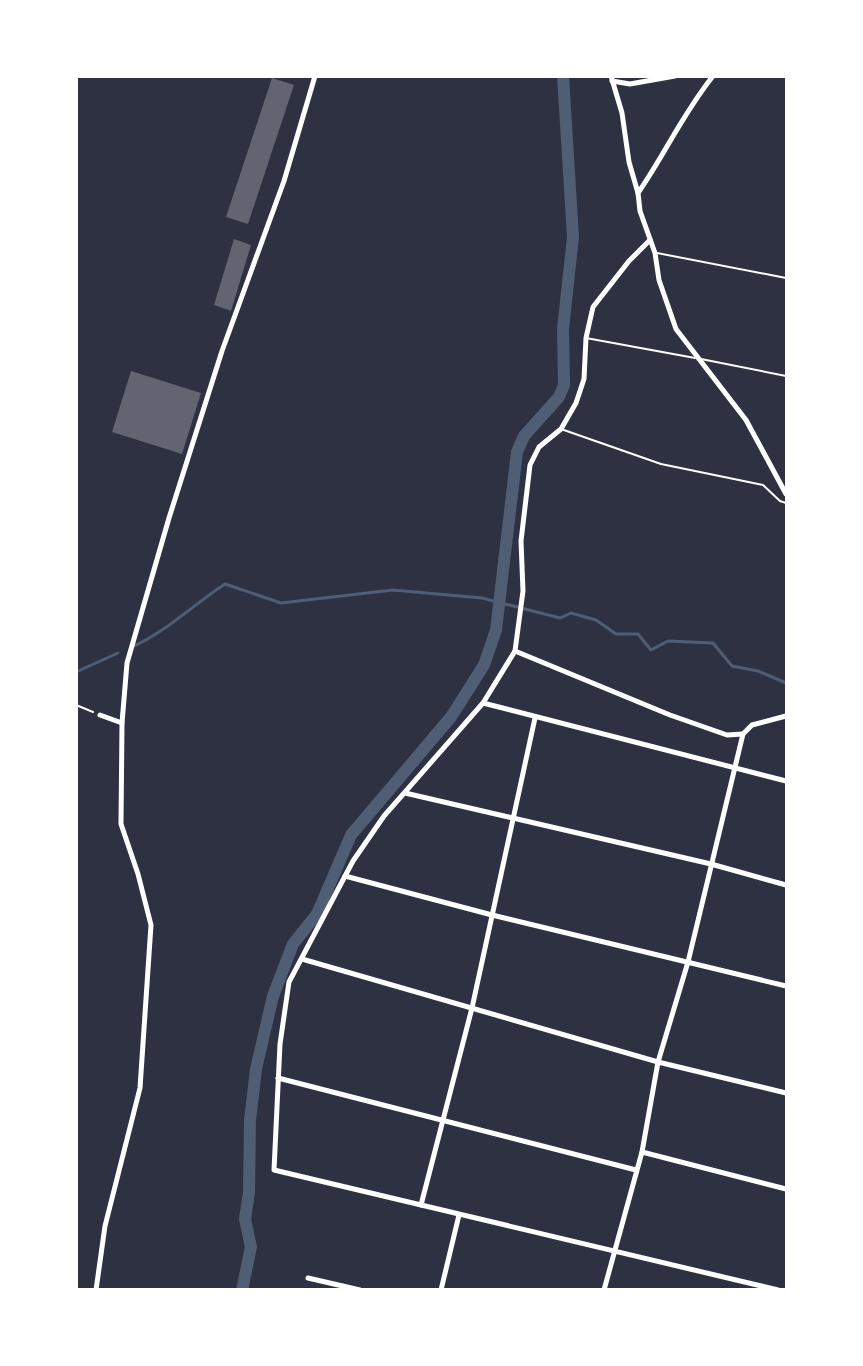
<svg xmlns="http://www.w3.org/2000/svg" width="863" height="1366" viewBox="0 0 863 1366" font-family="'DM Sans',sans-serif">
<rect width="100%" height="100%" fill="#2d3142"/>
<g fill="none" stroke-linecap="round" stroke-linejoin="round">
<g stroke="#4f5d75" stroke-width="3">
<path d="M132 647C166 632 194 604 225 584L281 603 393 590 482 598 560 618 571 613 596 620 616 634H638L651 650 668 641 713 643 732 666 758 671 786 683"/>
<path d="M76 672 118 653"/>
</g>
<path stroke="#4f5d75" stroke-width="12" d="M242 1290 251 1247 245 1219 249 1192 250 1120 256 1069 273 996 293 944 317 914 351 835 451 717 484 665 496 630 517 452 524 436 559 397 564 385 563 329 573 237 563 76"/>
</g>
<g fill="#626471">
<path d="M272 78 294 85 248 224 226 217Z"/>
<path d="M234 239 251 245 231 311 214 305Z"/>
<path d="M131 371 201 393 182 454 112 432Z"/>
</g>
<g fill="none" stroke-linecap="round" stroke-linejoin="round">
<path stroke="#fff" stroke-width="2" d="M76 705 93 712"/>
<g stroke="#fff" stroke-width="2">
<path d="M657 253 786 278"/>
<path d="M586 338 695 358"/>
<path d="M701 359 786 376"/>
<path d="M561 429 661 464 763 485 780 501 786 503"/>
</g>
<g stroke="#fff" stroke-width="5">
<path d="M611 76 622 113 629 162 638 193 640 211 655 253 659 280 676 329 746 420 786 494"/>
<path d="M612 81 630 84 675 76"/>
<path d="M638 193C665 154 682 115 713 76"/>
<path d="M650 240 629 261 593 307 586 338 584 379 576 403 561 429 539 447 530 465 521 541 523 591 515 651 483 703 384 816 353 861 289 982 280 1044 274 1170 778 1290"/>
<path d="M515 651 670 715 727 735 743 734 688 962 658 1062 642 1152 604 1290"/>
<path d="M483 703 786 781"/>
<path d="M100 715 122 723"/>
<path d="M743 734 752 725 786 716"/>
<path d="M405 793 711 864 786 885"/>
<path d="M345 876 492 915 786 986"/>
<path d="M302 959 658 1062 786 1093"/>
<path d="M278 1078 636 1170"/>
<path d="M642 1152 786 1189"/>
<path d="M421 1205 472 1008 535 718"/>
<path d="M308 1278 360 1290"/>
<path d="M96 1290 105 1226 140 1088 151 925 138 874 121 824 122 723 127 663 169 518 222 351 284 181 315 76"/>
<path d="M441 1290 459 1215"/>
</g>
</g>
<rect width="863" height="1366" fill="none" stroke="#ffffff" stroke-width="156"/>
</svg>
